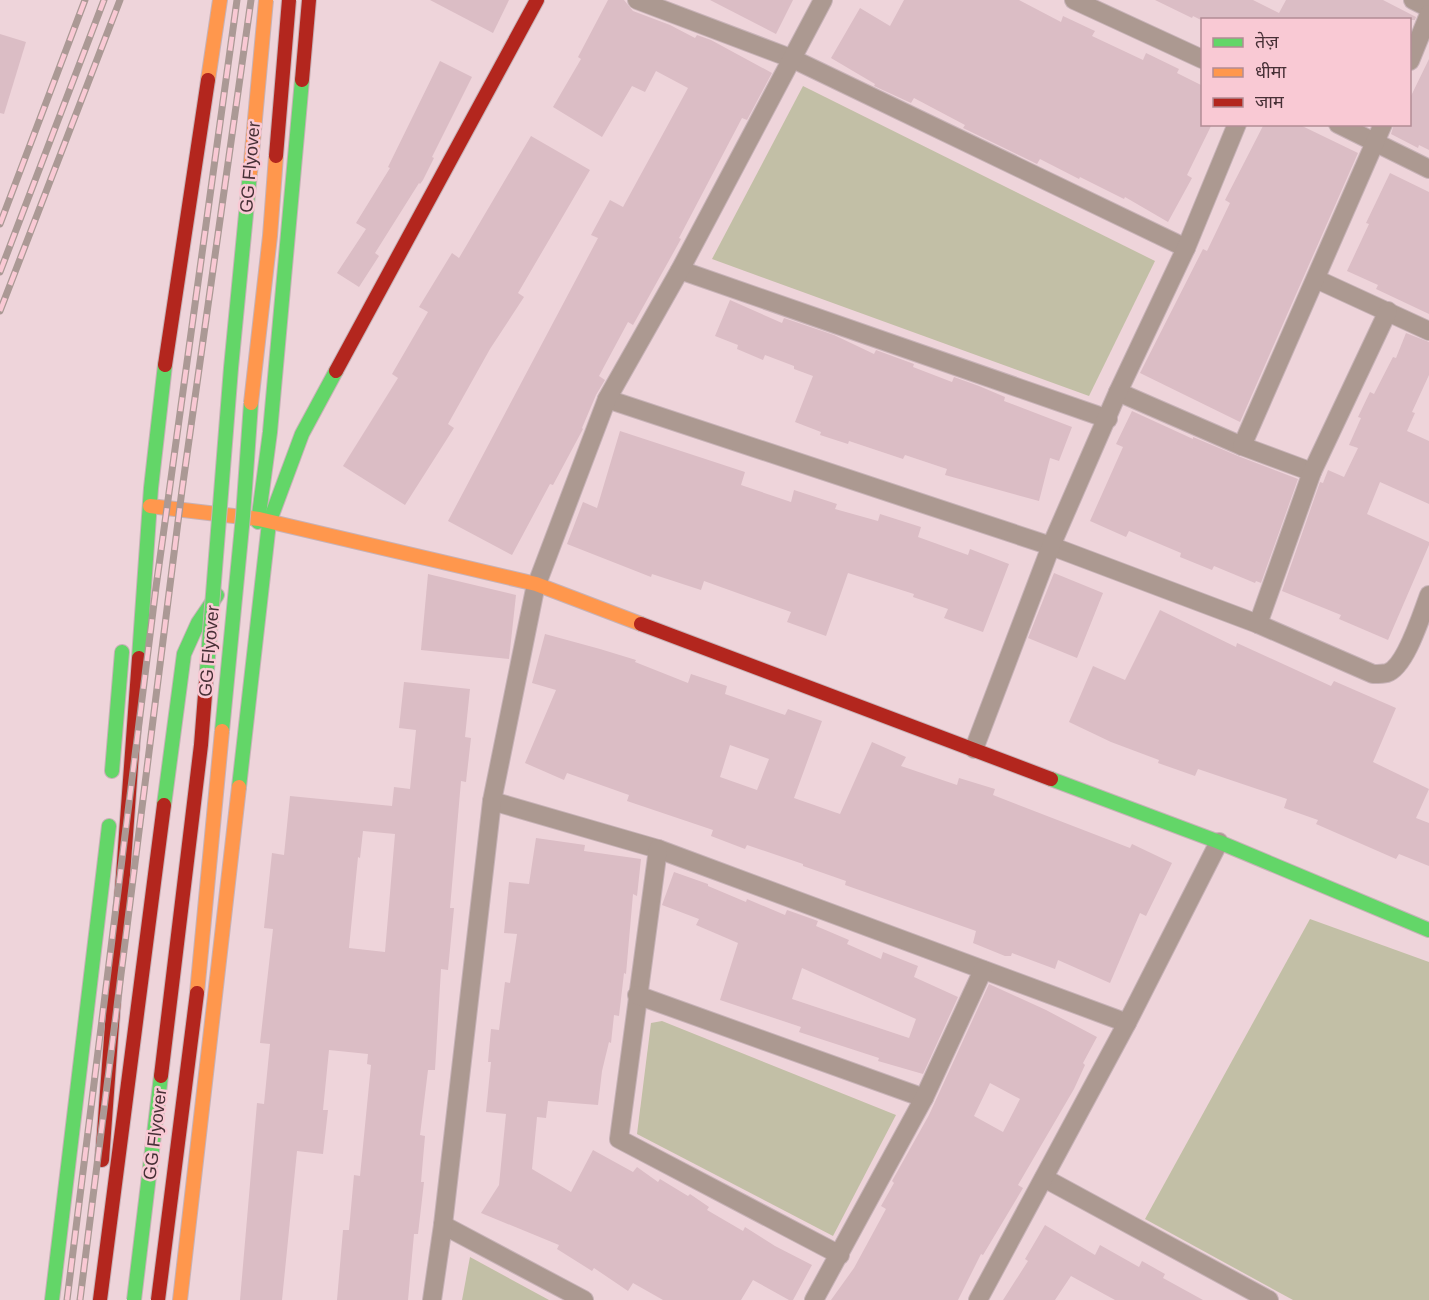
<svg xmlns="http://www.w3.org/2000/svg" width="1429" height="1300" viewBox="0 0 1429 1300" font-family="Arial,'Noto Sans Devanagari',sans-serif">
<rect width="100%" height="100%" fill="#eed4da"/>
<g fill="#c2bfa6">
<path d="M803 86 1155 261 1089 396 712 259Z"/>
<path d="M1310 919 1429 962V1300H1293L1145 1219Z"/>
<path d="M662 1021 896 1115 833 1236 637 1134 651 1023Z"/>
<path d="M470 1257 549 1300H462Z"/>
</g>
<g fill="#dbbdc5" fill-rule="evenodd">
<path d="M430 0H509L493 33Z"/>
<path d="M608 0H624L633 11 670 25 695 38 697 35 711 40 772 73 747 120 742 118 679 238 681 239 633 325 628 322 599 376 605 380 596 395 582 428 583 429 553 485 550 484 512 555 448 521 598 238 591 235 610 200 623 207 688 88 656 71 645 92 632 86 602 137 553 107 581 59 578 57Z"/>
<path d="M710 0H793L776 34Z"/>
<path d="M904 0H1019L1061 22 1063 16 1095 31 1092 36 1143 60 1146 53 1179 69 1177 73 1203 86V124H1212L1187 175 1192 178 1168 222 1125 197 1124 199 1080 177 1079 179 1040 159 1037 164 963 128 965 125 914 98 911 103 874 86 875 84 831 58 860 8 890 26Z"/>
<path d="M1155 0H1253L1279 13 1286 0H1383L1416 17 1415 20H1201L1193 16 1192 18Z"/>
<path d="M0 34 26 42 4 114 0 113Z"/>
<path d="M1429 59V150L1419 145 1418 148 1391 134 1394 124H1410V98Z"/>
<path d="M440 61 472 77 432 157 434 158 423 180 420 184 419 183 375 253 379 256 359 287 337 273 366 229 356 223 390 168 388 167Z"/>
<path d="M1264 124H1298L1358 153 1240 422 1140 373 1203 249 1207 251 1230 203 1225 200Z"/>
<path d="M531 136 590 170 518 293 524 297 490 349 448 424 454 428 405 505 343 466 398 378 392 374 428 312 419 307 452 253 459 258Z"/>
<path d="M1390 173 1429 192V314L1376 289 1378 285 1347 271 1369 224 1366 223Z"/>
<path d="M730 300 782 323 784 318 834 335 874 354 876 350 914 364 913 367 952 382 954 377 979 386 1005 397 1004 401 1072 427 1059 461 1050 458 1039 501 945 475 947 469 905 455 903 459 849 441 848 444 820 435 821 432 795 422 813 376 794 369V366L765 355 763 360 737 349 738 345 715 336Z"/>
<path d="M1406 333 1429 342V375L1412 412 1415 413 1407 431 1429 441V504L1380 482 1367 514 1429 542V545L1388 640 1339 619 1341 615 1282 591 1320 482 1323 483 1328 470 1344 477 1358 448 1349 445 1361 418 1358 417 1370 392 1374 394 1393 357 1396 358Z"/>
<path d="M1132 411 1193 439V437L1238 456 1298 479 1261 583 1256 581 1255 583 1214 566 1212 570 1180 557 1181 553 1129 531 1126 537 1090 521 1123 447 1116 444Z"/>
<path d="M620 431 745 472 741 485 791 502 794 490 837 504 835 509 878 521 880 514 921 527 918 537 968 555 970 549 1009 564 983 632 944 618 948 609 913 597 914 594 848 573 826 636 787 622 791 612 704 581 701 590 652 574 651 577 567 544 583 502 597 508Z"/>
<path d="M1054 573 1103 593 1077 658 1028 638Z"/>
<path d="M428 574 516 595 509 659 421 650Z"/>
<path d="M1160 610 1236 647 1237 643 1331 686 1334 681 1396 708 1373 762 1429 789 1416 818 1429 823V866L1399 854 1396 859 1316 824 1318 820 1284 808 1287 799 1198 769 1195 776 1158 763 1159 760 1111 742 1069 722 1093 666 1125 680Z"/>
<path d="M545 634 600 649 636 660 635 662 688 683 691 674 727 686 725 694 785 715 788 709 822 721 794 798 840 814 872 742 906 757 901 766 957 785 959 778 995 789 993 795 1130 848 1132 844 1172 863 1146 916 1140 913 1110 983 1058 960 1055 969 1012 953 1011 956H1005L973 943 976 931 845 885 846 881 803 866V864L747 845 745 849 711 836 713 830 627 801 629 795 567 773 564 780 525 763 556 690 532 683ZM730 745 769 759 757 790 720 777Z"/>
<path d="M404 682 470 689 465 737 471 738 466 782 461 781 450 908H454L448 970 441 969 435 1070H428L420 1135 425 1136 421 1182H424L418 1234H414L408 1300H337L343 1230H349L354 1175 360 1176 371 1065 367 1064 368 1054 329 1050 323 1110H328L323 1154 297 1151 282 1300H240L257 1103 264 1104 270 1044 260 1043 273 929 264 928 272 853 284 855 290 796 392 806 394 787 410 789 416 730 399 728ZM363 831 395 834 385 952 349 948 358 857 360 858Z"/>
<path d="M536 838 585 845 584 851 641 859 637 896 633 894 626 974 624 973 619 1016 614 1015 611 1043 609 1042 602 1071 598 1105 548 1101 546 1118 537 1117 532 1169 571 1192 593 1150 633 1172 637 1167 658 1182 660 1179 688 1196 690 1194 709 1207 707 1210 743 1231 745 1227 775 1246 812 1265 793 1300H789L753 1280 741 1300H663L633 1283 628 1291 594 1268 592 1271 557 1249 559 1245 481 1213 499 1185 506 1114 486 1112 491 1062H488L491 1029 499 1030 505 982 510 983 517 934 504 933 509 882 529 884Z"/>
<path d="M674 872 708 884V886L746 902 747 899 785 915 787 910 818 921 816 926 849 940 847 944 881 959 883 952 918 966 914 977 958 997 923 1074 878 1061 879 1058 799 1032 801 1027 720 1000 738 943 696 925 699 919 662 905ZM802 968 916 1019 909 1038 792 999Z"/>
<path d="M989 984 1046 1010 1097 1037 1083 1063 1085 1065 1074 1089 1018 1185 1023 1188 983 1255 981 1254 958 1300H831L854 1268 886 1209 881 1206 894 1183 892 1181 929 1115ZM990 1083 1020 1099 1003 1132 974 1116Z"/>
<path d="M1045 1225 1095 1255 1100 1245 1139 1267 1142 1261 1165 1274 1163 1278 1203 1300H1115L1071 1276 1055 1300H1003L1028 1261 1025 1259Z"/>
</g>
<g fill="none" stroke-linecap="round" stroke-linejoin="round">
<defs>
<g id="street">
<path d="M637 0 793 59 1186 248"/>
<path d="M1074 0 1202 59"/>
<path d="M1413 0 1429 8"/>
<path d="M1410 61 1429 14"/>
<path d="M1338 124 1429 169"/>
<path d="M680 270 1108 419"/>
<path d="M1316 279 1429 331"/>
<path d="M1118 392 1242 446 1312 472"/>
<path d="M607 399 1051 546 1258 624 1373 674C1377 674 1383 674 1387 673 1406 667 1422 613 1429 595"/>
<path d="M1242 446 1383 124"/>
<path d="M1258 624 1312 472 1388 311"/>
<path d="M974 749 1051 546 1118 392 1186 248 1237 124"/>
<path d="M492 801 658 849 1127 1023"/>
<path d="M658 849 619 1139 840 1255"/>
<path d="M637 995 924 1098"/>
<path d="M1044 1178 1269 1300"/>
<path d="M443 1225 584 1300"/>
<path d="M432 1300 443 1225 492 801 535 589 607 399 680 270 823 0"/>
<path d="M814 1300 924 1098 983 970"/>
<path d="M978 1300 1127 1023 1219 842"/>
</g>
<g id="fast">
<path d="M258 522 270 432 302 80"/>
<path d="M139 658 151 488 165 365"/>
<path d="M112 771 122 652"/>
<path d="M1051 779 1219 842 1429 930"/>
<path d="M239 787 269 523 302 434 336 371"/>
<path d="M164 805 184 654 198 623 217 595"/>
<path d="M52 1300 109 826"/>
</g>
<g id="slow">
<path d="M208 80 220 0"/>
<path d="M150 506 259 519 536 584 641 624"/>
<path d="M180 1300 239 787"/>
</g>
<g id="jam">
<path d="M302 80 309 0"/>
<path d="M165 365 208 80"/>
<path d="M336 371 537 0"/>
<path d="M641 624 1051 779"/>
<path d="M102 1160 139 658"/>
<path d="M100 1300 164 805"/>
</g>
</defs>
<use href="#street" stroke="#c7b2b7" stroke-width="20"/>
<use href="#fast" stroke="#c7b2b7" stroke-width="16"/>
<use href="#slow" stroke="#c7b2b7" stroke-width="16"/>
<use href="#jam" stroke="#c7b2b7" stroke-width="16"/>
<use href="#street" stroke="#ac9991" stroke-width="18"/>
<use href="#fast" stroke="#63d668" stroke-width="14"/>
<use href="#slow" stroke="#ff974d" stroke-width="14"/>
<use href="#jam" stroke="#b3261e" stroke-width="14"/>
<defs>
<g id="rail">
<path d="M0 224 85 0"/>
<path d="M0 272 104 0"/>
<path d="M0 311 120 0"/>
<path d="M67 1300 156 587 237 0"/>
<path d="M80 1300 182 490 251 0"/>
</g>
</defs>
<use href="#rail" stroke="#ab9995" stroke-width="7"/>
<use href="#rail" stroke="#f9c9d4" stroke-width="4.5" stroke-dasharray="14" stroke-linecap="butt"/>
<defs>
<g id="fast-bridge">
<path d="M206 682 231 368 250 173"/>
<path d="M222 731 243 516 251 403"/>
<path d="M134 1300 161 1076"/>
</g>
<g id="slow-bridge">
<path d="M250 173 266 0"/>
<path d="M251 403 270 236 276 156"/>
<path d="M197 993 222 731"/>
</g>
<g id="jam-bridge">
<path d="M276 156 289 0"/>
<path d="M161 1076 201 745 206 682"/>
<path d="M158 1300 197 993"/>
</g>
</defs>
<use href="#fast-bridge" stroke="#c7b2b7" stroke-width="16" stroke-linecap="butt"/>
<use href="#slow-bridge" stroke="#c7b2b7" stroke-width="16" stroke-linecap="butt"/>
<use href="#jam-bridge" stroke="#c7b2b7" stroke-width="16" stroke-linecap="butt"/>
<use href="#fast-bridge" stroke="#63d668" stroke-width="14"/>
<use href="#slow-bridge" stroke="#ff974d" stroke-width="14"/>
<use href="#jam-bridge" stroke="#b3261e" stroke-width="14"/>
</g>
<g text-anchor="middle" stroke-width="5" stroke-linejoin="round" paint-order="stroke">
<g font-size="18" fill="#473036" stroke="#f9c9d4">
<text transform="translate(250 167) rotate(-85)" y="6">GG Flyover</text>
<text transform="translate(209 651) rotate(-85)" y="6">GG Flyover</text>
<text transform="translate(155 1134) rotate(-83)" y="6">GG Flyover</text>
</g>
</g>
<rect x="1201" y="18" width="210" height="108" fill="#f9c9d4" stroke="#b28c95" stroke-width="1.5"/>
<rect x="1213" y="38" width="30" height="9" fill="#63d668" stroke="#b28c95" stroke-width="1.5"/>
<text x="1255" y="48" font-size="18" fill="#473036">तेज़</text>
<rect x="1213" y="68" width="30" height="9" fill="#ff974d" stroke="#b28c95" stroke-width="1.5"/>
<text x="1255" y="78" font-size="18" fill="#473036">धीमा</text>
<rect x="1213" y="98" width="30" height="9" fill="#b3261e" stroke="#b28c95" stroke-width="1.5"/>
<text x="1255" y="108" font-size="18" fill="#473036">जाम</text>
</svg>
